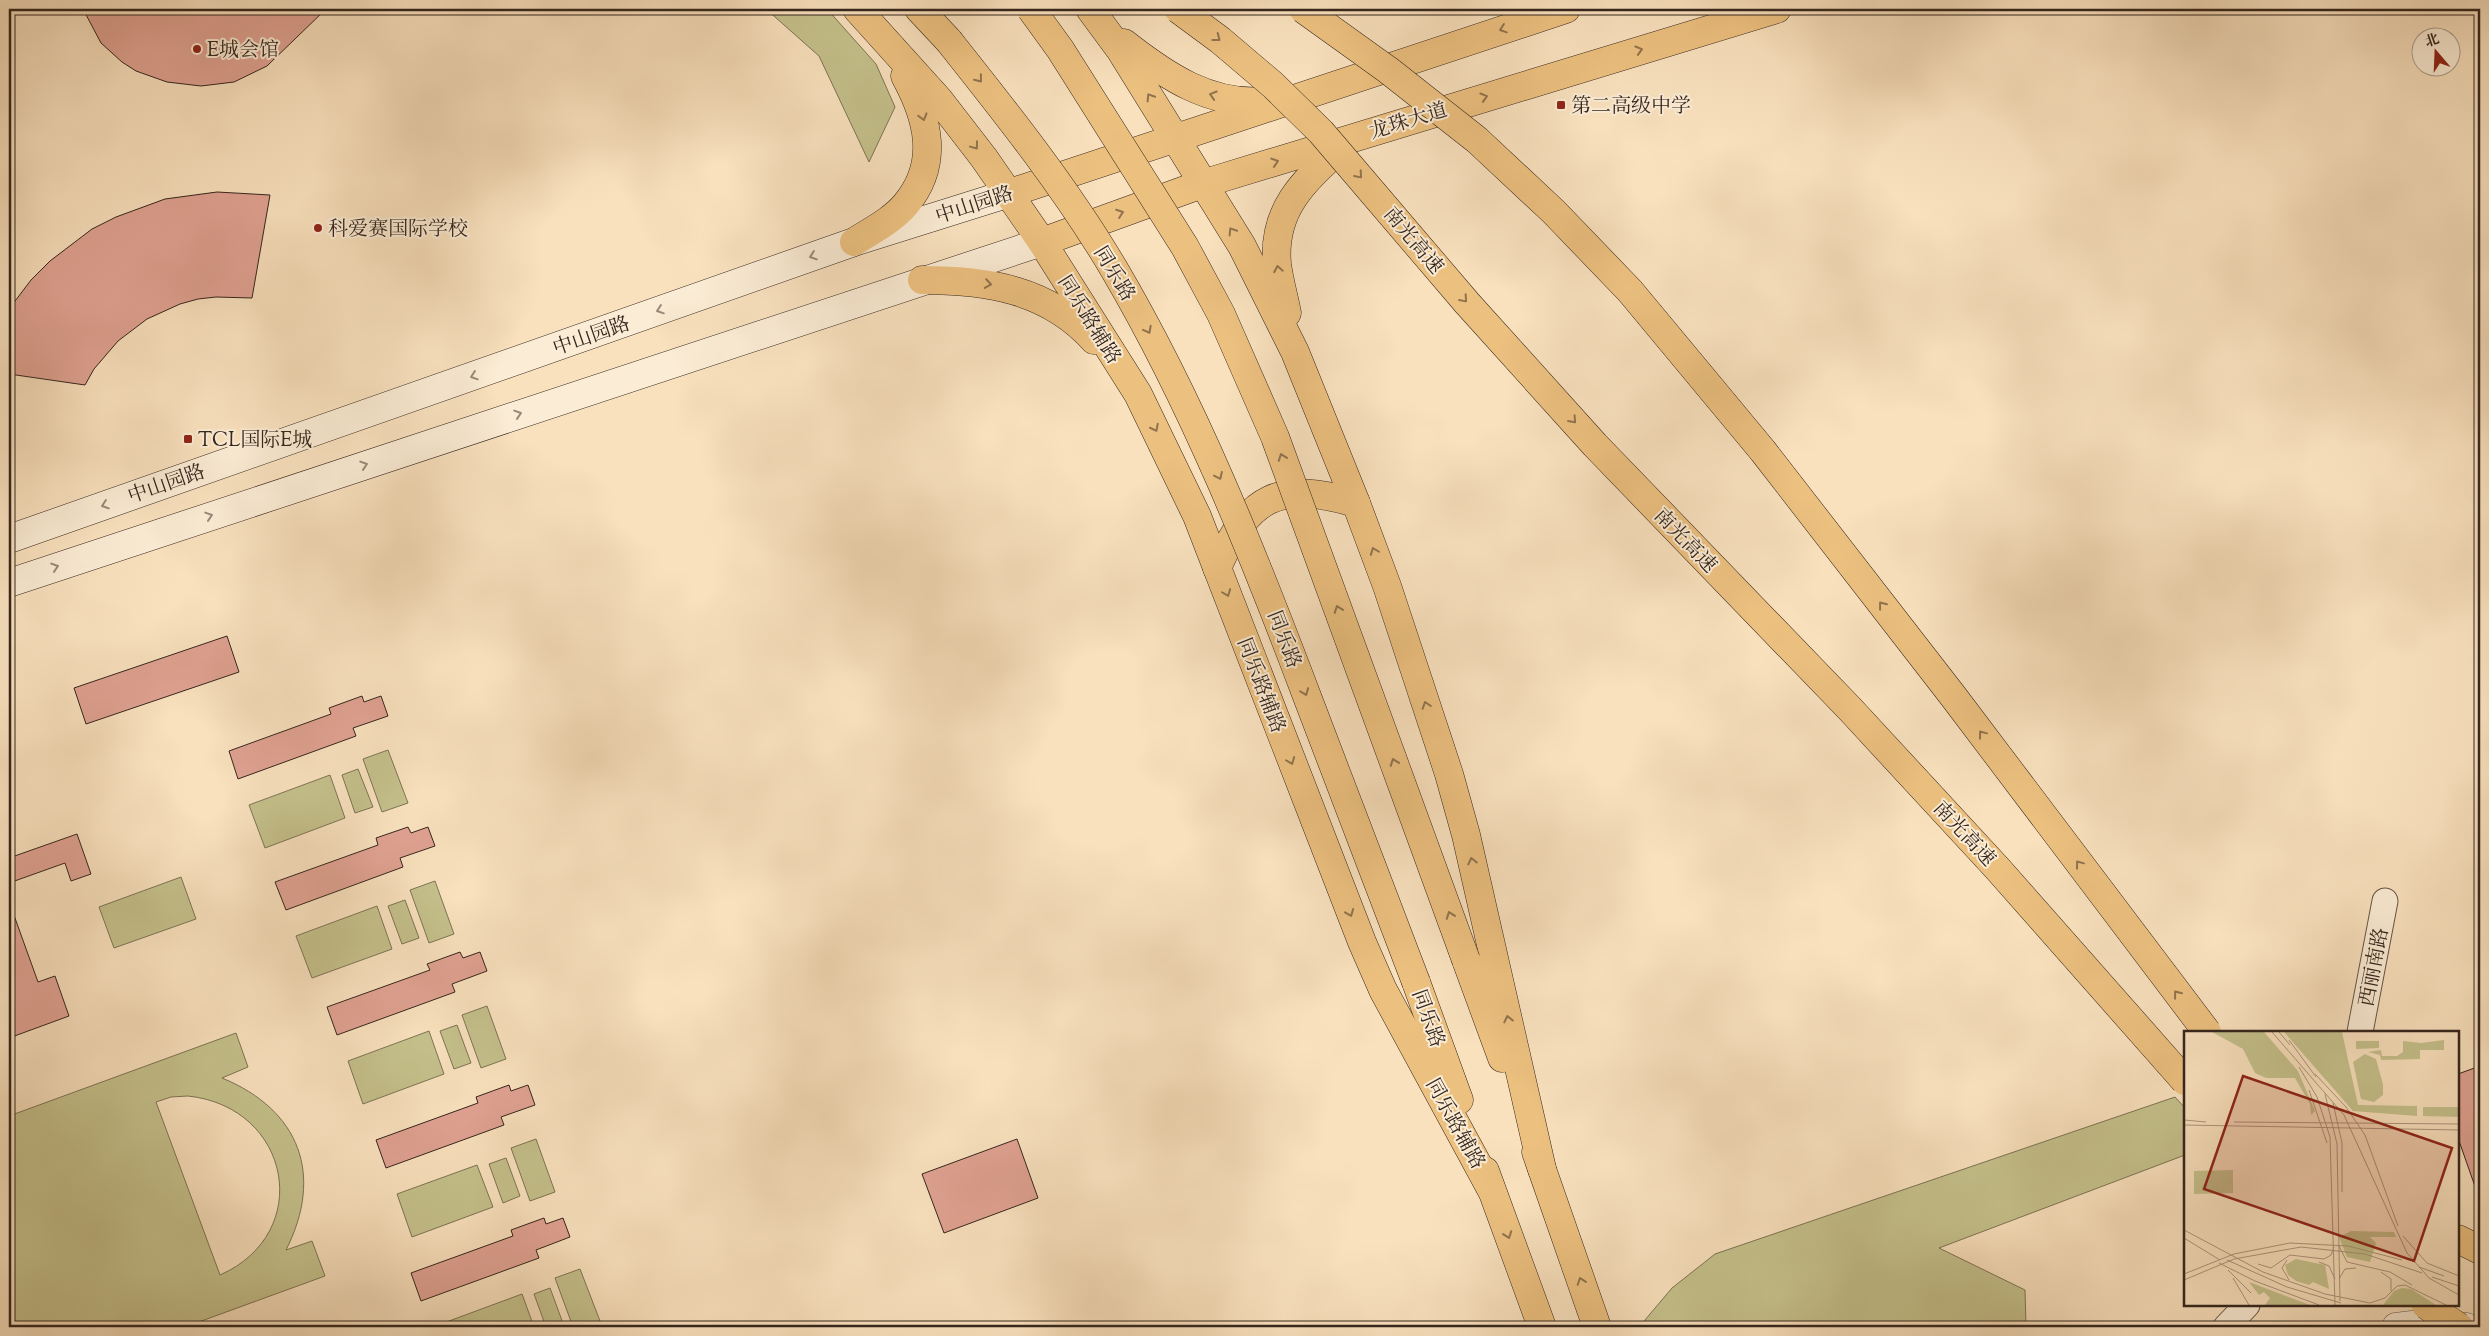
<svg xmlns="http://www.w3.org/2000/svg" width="2489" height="1336" viewBox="0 0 2489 1336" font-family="'Sorts Mill Goudy','Noto Serif SC',serif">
<rect width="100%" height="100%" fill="#f9e1be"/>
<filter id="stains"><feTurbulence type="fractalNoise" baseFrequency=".004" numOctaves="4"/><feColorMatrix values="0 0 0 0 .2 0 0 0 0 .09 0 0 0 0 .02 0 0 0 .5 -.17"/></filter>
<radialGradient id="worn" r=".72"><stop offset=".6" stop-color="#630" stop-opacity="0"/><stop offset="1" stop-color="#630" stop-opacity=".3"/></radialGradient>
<g fill="#c5c18c" stroke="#7d7455" fill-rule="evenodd">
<path d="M766 9H827L876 64 895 107 869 162 819 56Z"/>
<path d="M388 750 408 803 382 812 363 759Z"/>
<path d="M358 769 373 807 355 813 342 775Z"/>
<path d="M330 775 345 818 265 848 249 805Z"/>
<path d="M181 877 196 919 114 948 99 907Z"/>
<path d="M435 881 454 934 429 943 410 890Z"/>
<path d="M405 900 419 938 402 944 388 906Z"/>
<path d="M377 906 392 949 312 978 296 936Z"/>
<path d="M487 1006 506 1059 481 1068 462 1015Z"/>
<path d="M457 1025 471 1063 454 1069 440 1031Z"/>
<path d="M429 1031 444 1074 363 1104 348 1061Z"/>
<path d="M236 1033 248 1067 222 1078C300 1110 324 1175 286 1250L312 1241 325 1276 185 1327H9V1116ZM188 1096C291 1107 315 1233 220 1275L156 1102 171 1097Z"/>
<path d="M2175 1097 2185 1108V1155L1939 1248 2025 1290 2026 1327H1639L1672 1288 1715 1254Z"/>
<path d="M536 1139 555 1192 530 1201 511 1148Z"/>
<path d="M506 1158 520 1196 503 1203 489 1164Z"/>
<path d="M477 1165 493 1207 412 1237 397 1194Z"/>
<path d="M580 1269 600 1321 583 1327H573L555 1278Z"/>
<path d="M550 1288 564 1326 546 1327 534 1294Z"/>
<path d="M522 1294 534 1327H442L441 1324Z"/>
</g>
<g fill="#e0a292" stroke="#35261e">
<path d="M83 9H326L267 66 234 82 201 86 167 82 136 71 122 62 101 43Z"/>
<path d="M217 192 270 195 252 298 216 297 198 299 180 304 147 319 118 341 94 369 85 385 9 374V309L31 280 50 261 92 229 116 217 165 199Z"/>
<path d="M227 636 239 672 86 724 74 688Z"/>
<path d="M362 696 364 702 381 696 388 716 353 728 356 736 238 779 229 751 331 714 329 708Z"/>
<path d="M408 827 411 833 428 827 435 846 400 858 403 867 286 910 275 882 378 845 376 838Z"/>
<path d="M77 834 91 874 71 881 65 863 9 883V858Z"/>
<path d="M11 907 38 982 55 976 69 1016 9 1038V908Z"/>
<path d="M460 952 463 958 480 952 487 971 452 984 455 992 337 1035 327 1007 430 970 427 964Z"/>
<path d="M2480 1066V1194L2478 1195 2458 1138V1074Z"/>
<path d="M509 1085 511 1091 528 1085 535 1105 501 1117 504 1125 386 1168 376 1140 478 1103 476 1097Z"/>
<path d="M1017 1139 1038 1198 944 1233 922 1174Z"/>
<path d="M544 1218 546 1224 563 1218 570 1237 536 1250 539 1258 421 1301 411 1273 513 1236 511 1230Z"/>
</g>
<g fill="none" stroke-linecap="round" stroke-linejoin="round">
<defs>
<g id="minor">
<path d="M2360 1032 2385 901"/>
<path d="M2226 1327 2247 1305"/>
</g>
<path id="tertiary" d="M2396 1327 2429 1323 2466 1327"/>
<g id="secondary">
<path d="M9 539 854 242 1010 193"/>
<path d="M9 583 1042 242"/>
</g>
<g id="primary">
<path d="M857 9 940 101 984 158 1042 242 1138 394 1197 516 1362 942 1383 990 1491 1189"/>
<path d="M919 9 949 41"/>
<path d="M1090 9 1121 51 1242 246 1295 352 1356 503 1387 586 1449 774 1466 835 1542 1169"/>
<path d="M1124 43C1166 76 1210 106 1266 101"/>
<path d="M1010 193 1566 9"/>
<path d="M854 242C871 231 893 220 906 204 940 163 928 118 905 76"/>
<path d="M1042 242 1202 184 1777 9"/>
<path d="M922 280C986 280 1048 289 1094 340"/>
<path d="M1287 313C1284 297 1279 280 1277 264 1272 206 1308 178 1346 143"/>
<path d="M1217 568C1249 495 1279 481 1356 503"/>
<path d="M1466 960 1502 1058"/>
<path d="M1416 982 1459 1100"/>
<path d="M1536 1152 1597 1327"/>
<path d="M1485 1171 1542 1327"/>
</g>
<path id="motorway" d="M2458 1239 2480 1250"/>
</defs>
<use href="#minor" stroke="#665546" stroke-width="27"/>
<use href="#tertiary" stroke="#665546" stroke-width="29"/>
<use href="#secondary" stroke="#35261e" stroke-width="29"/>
<use href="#primary" stroke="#35261e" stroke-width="29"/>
<use href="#motorway" stroke="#35261e" stroke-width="29"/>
<use href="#minor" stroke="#fbecd5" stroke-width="25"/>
<use href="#tertiary" stroke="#fbecd5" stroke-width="28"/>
<use href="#secondary" stroke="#fbecd5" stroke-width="28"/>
<use href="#primary" stroke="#ecc07f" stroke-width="28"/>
<use href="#motorway" stroke="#ecc07f" stroke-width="28"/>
<defs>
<g id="primary-bridge">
<path d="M1031 9 1060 49 1185 247 1221 314 1275 437 1466 960"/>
<path d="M949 41C1007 114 1066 188 1114 269 1194 405 1252 551 1308 699 1344 793 1380 887 1416 982"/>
</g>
<g id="motorway-bridge">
<path d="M1178 9 1220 40 1273 85 1321 132 1467 303 1595 445 1850 709 1997 868 2185 1081"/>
<path d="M1303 9 1388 70 1477 140 1554 212 1630 291 1763 451 1953 696 2207 1032"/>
<path d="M2426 1305 2459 1327"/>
</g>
</defs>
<use href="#primary-bridge" stroke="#35261e" stroke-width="29" stroke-linecap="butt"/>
<use href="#motorway-bridge" stroke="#35261e" stroke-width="29" stroke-linecap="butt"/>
<use href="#primary-bridge" stroke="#ecc07f" stroke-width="28"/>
<use href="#motorway-bridge" stroke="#ecc07f" stroke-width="28"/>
</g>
<defs><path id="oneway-chevron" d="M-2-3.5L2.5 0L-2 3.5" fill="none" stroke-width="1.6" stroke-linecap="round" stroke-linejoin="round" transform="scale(1.25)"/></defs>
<g stroke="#90734e">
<use href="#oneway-chevron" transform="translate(1503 29) rotate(161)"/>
<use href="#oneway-chevron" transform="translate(1217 38) rotate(38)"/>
<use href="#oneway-chevron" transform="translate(1639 50) rotate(-17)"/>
<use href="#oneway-chevron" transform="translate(979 79) rotate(52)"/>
<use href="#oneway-chevron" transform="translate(1213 95) rotate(-163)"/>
<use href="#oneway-chevron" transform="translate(1150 97) rotate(-122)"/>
<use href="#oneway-chevron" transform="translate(1484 97) rotate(-17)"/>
<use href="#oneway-chevron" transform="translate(923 117) rotate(74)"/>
<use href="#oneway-chevron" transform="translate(975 146) rotate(53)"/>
<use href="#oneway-chevron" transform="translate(1275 162) rotate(-18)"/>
<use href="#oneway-chevron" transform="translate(1359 175) rotate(49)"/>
<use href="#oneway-chevron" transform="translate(1120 213) rotate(-20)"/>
<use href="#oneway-chevron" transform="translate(1232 231) rotate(-122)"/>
<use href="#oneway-chevron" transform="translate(1278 269) rotate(-100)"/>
<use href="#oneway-chevron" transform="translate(988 284) rotate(9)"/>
<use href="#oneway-chevron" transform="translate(1464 299) rotate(49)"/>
<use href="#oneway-chevron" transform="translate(1148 330) rotate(62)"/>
<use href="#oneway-chevron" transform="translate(1573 420) rotate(48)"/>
<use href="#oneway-chevron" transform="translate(1155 428) rotate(63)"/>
<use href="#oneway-chevron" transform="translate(1282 457) rotate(-110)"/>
<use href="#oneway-chevron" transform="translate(1219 476) rotate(65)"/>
<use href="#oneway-chevron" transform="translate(1374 551) rotate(-111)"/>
<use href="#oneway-chevron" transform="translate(1227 593) rotate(69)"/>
<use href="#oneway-chevron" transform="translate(1882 605) rotate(-128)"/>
<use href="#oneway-chevron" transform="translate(1338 609) rotate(-110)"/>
<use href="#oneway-chevron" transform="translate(1305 692) rotate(69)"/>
<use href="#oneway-chevron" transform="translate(1426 705) rotate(-108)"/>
<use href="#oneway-chevron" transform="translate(1982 734) rotate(-127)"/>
<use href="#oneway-chevron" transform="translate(1291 761) rotate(69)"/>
<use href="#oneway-chevron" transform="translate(1394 762) rotate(-110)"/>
<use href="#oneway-chevron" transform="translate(1472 861) rotate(-103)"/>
<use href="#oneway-chevron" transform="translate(2079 864) rotate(-127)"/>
<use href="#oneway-chevron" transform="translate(1350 913) rotate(68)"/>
<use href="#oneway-chevron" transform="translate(1450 915) rotate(-110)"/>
<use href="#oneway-chevron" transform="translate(2177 994) rotate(-128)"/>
<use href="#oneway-chevron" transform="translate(1508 1019) rotate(-103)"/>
<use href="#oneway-chevron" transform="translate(1508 1235) rotate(70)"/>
<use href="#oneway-chevron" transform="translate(1581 1281) rotate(-109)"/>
</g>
<g stroke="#98897a">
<use href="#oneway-chevron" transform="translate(813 256) rotate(161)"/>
<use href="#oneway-chevron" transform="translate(660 310) rotate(161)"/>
<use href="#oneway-chevron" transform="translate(474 376) rotate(161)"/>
<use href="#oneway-chevron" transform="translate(518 414) rotate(-18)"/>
<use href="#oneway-chevron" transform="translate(364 465) rotate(-18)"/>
<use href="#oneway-chevron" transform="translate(105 505) rotate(161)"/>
<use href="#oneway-chevron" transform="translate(209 516) rotate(-18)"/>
<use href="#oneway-chevron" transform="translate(55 567) rotate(-18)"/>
</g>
<g fill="#8f2418" stroke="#fbecd5" stroke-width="2">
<circle cx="197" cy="49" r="5"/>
<rect x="1556" y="100" width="10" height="10" rx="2.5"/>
<circle cx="318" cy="228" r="5"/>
<rect x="183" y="434" width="10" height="10" rx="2.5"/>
</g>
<g text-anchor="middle" stroke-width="4" stroke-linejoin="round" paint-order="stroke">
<g font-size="20" fill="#35261e" stroke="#fbecd5" text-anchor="start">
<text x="207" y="56">E城会馆</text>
<text x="1571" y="112">第二高级中学</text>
<text x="328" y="235">科爱赛国际学校</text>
<text x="198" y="446">TCL国际E城</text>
</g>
<g font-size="20" fill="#35261e" stroke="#fbecd5">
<text transform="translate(1408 120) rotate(-17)" y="7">龙珠大道</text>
<text transform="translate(974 204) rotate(-18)" y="7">中山园路</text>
<text transform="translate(1414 240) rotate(50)" y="7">南光高速</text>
<text transform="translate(1115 273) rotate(59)" y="7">同乐路</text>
<text transform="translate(1090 319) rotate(58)" y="7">同乐路辅路</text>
<text transform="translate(591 335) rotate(-19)" y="7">中山园路</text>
<text transform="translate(166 483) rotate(-19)" y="7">中山园路</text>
<text transform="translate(1686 540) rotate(46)" y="7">南光高速</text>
<text transform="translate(1285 639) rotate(69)" y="7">同乐路</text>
<text transform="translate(1262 685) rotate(69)" y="7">同乐路辅路</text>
<text transform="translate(1965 833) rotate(47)" y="7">南光高速</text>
<text transform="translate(2373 967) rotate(-79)" y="7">西丽南路</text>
<text transform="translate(1429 1018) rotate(70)" y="7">同乐路</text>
<text transform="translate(1456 1123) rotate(61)" y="7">同乐路辅路</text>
</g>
</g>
<g transform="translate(2184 1031)">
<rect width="275" height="275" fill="#f9e1be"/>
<path d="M28 1H80L114 40 131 80 127 84 126 73 111 47H82L71 42 59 18ZM100 1H158L174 74 233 75V85L169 80ZM260 9V19H236V28L197 29 196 24 184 21 197 19 198 25H213L219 21V10L237 12ZM172 10H195V17L172 18ZM181 23 192 28 199 53V64L190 71 177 68 169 31ZM239 76H275V86L239 85ZM49 139V162L10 163V140ZM167 200 210 201 212 206H186L192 212 186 231 163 226 155 206ZM112 228 141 234 145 258 129 251 125 254 112 250 104 244 101 234ZM65 251 126 274H81L86 267 80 261 75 264ZM218 257 227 258 252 274H199L210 260Z" fill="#c5c18c"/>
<path fill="none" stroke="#ab967e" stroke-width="1" d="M88 1 160 84 223 222 245 247 275 264M95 1 106 14M105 9 132 46M115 36 133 66 146 106 151 274M131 43 162 76 181 104 214 195M125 59 143 112M141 63 153 113 156 270M149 72 158 112V161M0 89 22 91M50 91 275 93M0 94 275 99M0 199 79 241 141 263 186 272 201 267 213 255 221 254 262 274M219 205 243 232 275 245M0 207 36 229M155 215 163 231 206 241 228 254M43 229 103 256 157 272M103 229 98 237 105 249M135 231 145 235 151 248M35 232 71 250 135 274M74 233 87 237 106 224 140 228 147 224 150 216M235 236 260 245M44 239 67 262M197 241 207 248V260M0 243 50 223 106 212 164 215 218 229M248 246 275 255M49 247 65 274M155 248 161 238 172 237M0 249 50 228 117 216 181 223 238 242"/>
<path fill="#8f2418" fill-opacity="0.15" stroke="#8f2418" stroke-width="2.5" d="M59 45 268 117 230 230 20 158Z"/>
<rect width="275" height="275" fill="none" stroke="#35261e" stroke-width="2.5"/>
</g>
<rect width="2489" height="1336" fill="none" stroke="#f9e1be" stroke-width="30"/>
<rect x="10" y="10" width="2469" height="1316" fill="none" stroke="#35261e" stroke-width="2.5"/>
<rect x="15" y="15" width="2459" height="1306" fill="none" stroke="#35261e"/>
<g transform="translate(2436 52) rotate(341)"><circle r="24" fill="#fbecd5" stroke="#ac9d8c"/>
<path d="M0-4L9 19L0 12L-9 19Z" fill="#8f2418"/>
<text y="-8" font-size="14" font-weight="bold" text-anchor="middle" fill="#35261e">北</text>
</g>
<rect width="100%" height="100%" filter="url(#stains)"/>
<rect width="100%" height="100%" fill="url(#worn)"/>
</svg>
